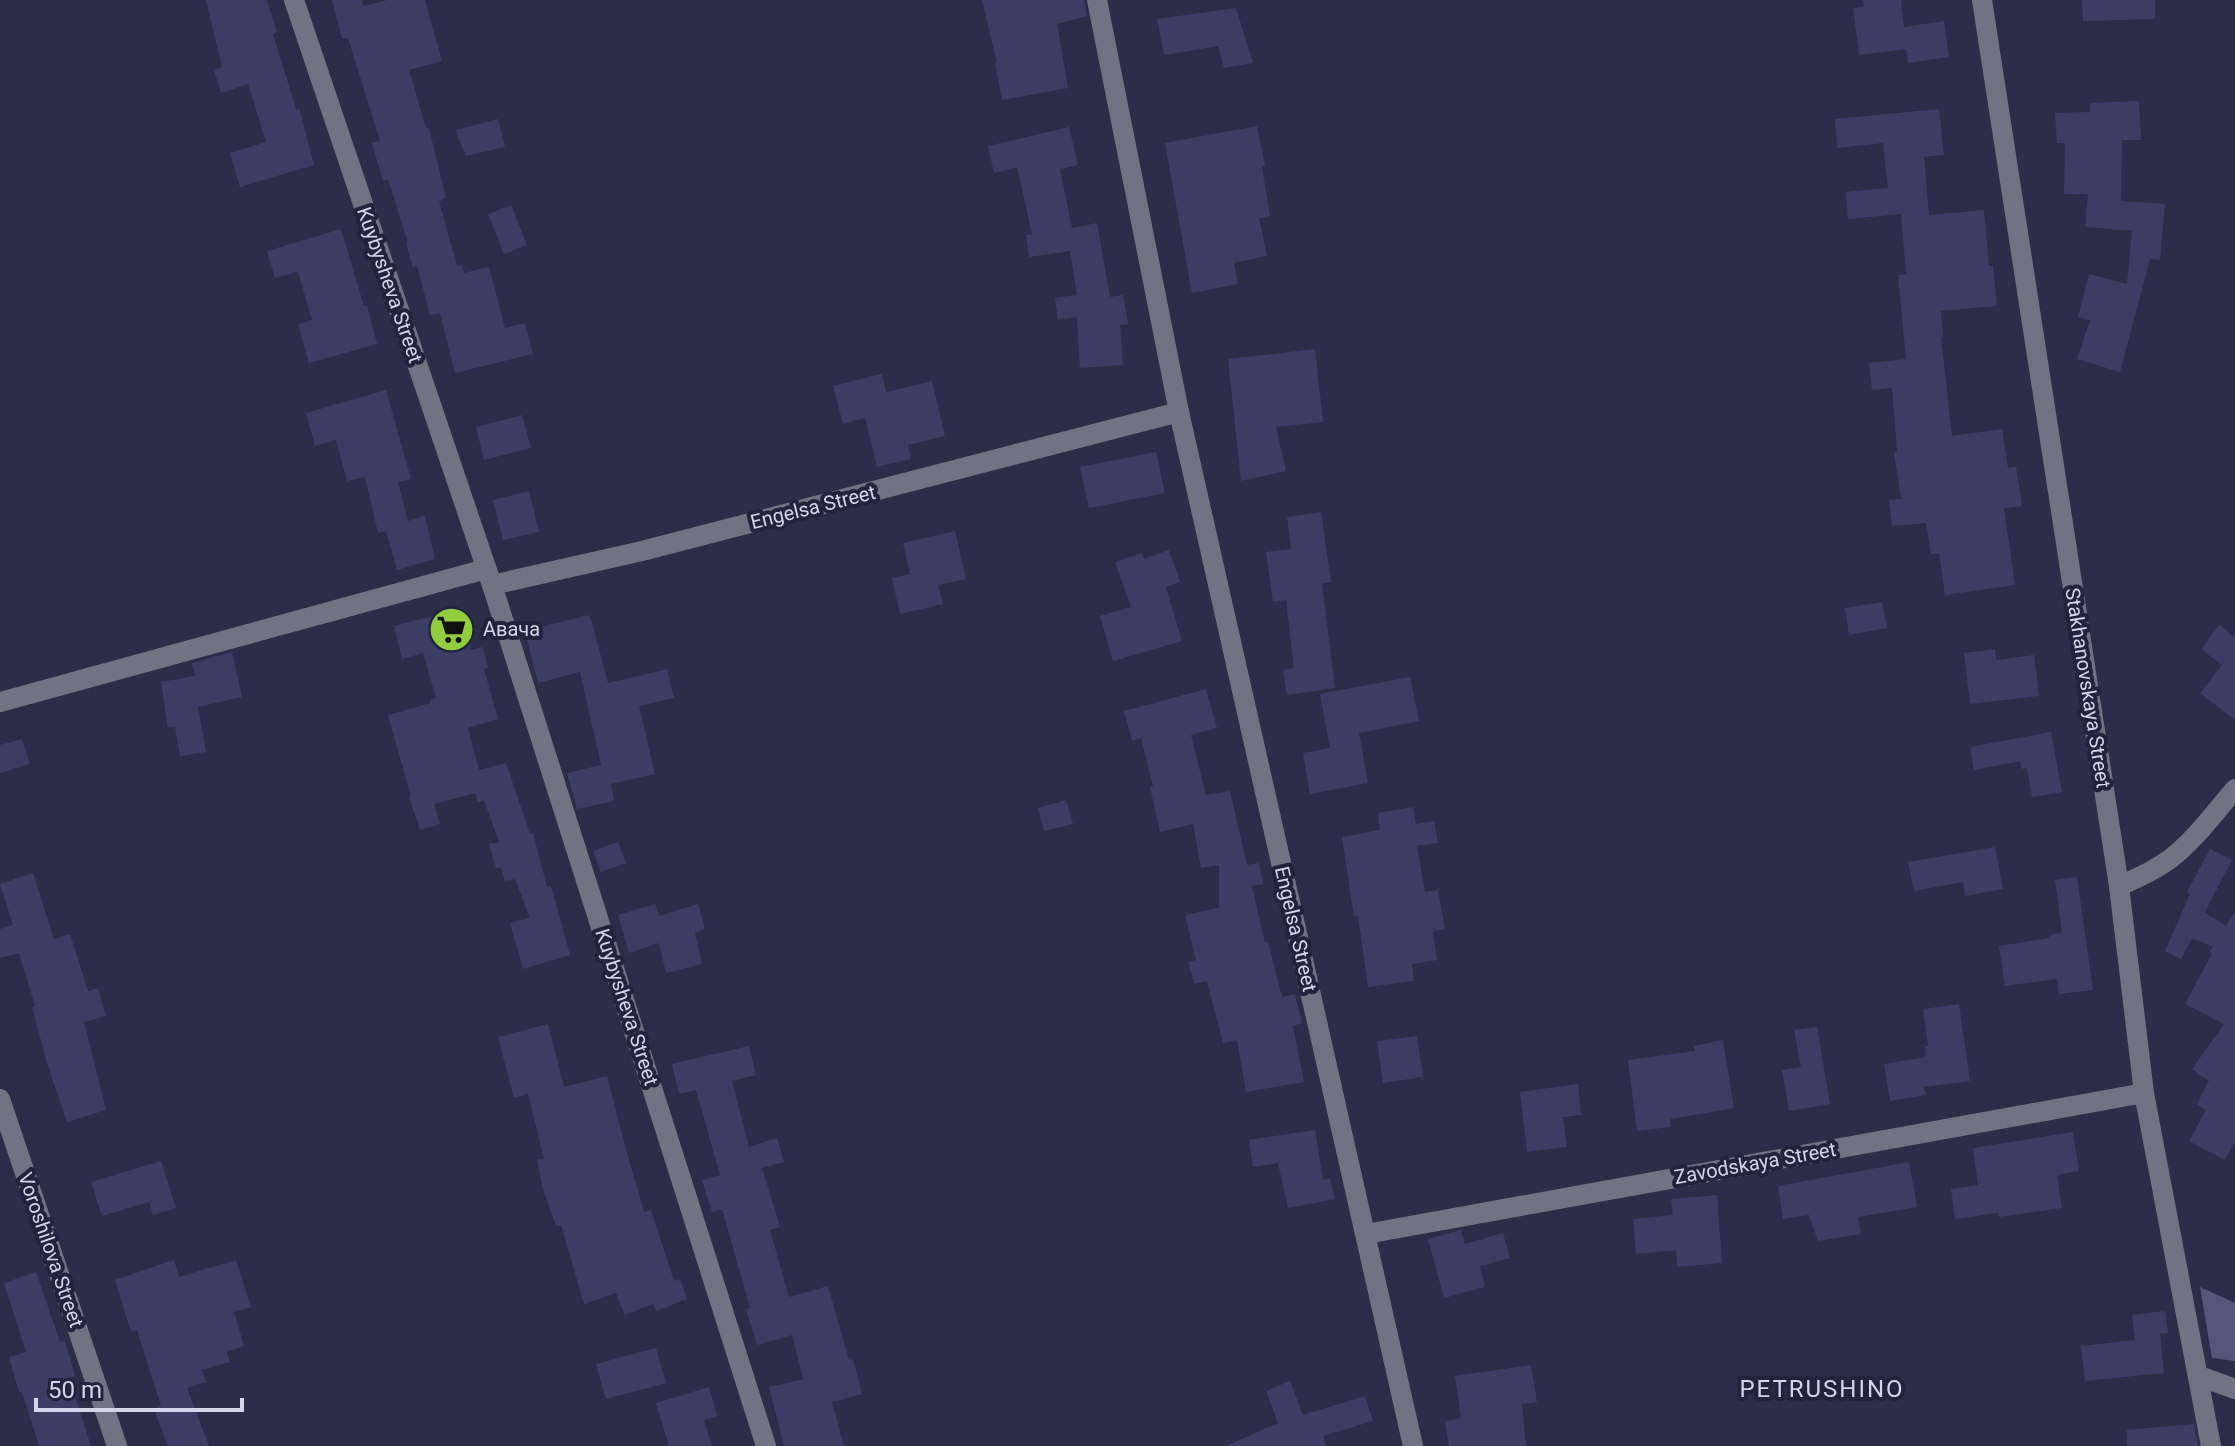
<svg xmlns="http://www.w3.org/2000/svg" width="2235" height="1446" viewBox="0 0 2235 1446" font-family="Roboto,sans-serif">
<rect width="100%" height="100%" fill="#2b2e49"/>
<path fill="#535775" d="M2200 1287 2235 1303V1361L2212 1358Z"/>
<g fill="#3b3e64">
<path d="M206 0H267L277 32 273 34 296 109 299 108 314 165 240 187 230 153 266 142 248 84 221 93 214 70 222 67Z"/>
<path d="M332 0H362L363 6 387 0H425L442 61 409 70 426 128H429L446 198 439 201 457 266 462 265 464 273 489 267 505 328 525 323 533 354 455 373 440 313 430 315 417 266 413 268 406 243H408L388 179 383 181 372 143 380 141 348 38 342 39Z"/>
<path d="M982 0H1084L1087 16 1057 24 1068 88 1002 100 995 63H997Z"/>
<path d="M1863 0H1901L1904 27 1944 21 1949 57 1908 63 1906 49 1859 55 1853 8 1864 7Z"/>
<path d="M2082 0H2155V19L2083 21Z"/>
<path d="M1236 8 1253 63 1224 68 1218 46 1164 55 1157 19Z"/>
<path d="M2139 101 2141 140H2122L2121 201 2165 204 2160 260 2150 259 2120 372 2077 359 2090 320 2078 317 2089 274 2127 284 2132 231 2085 227 2088 194H2064L2065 143H2057L2055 113 2090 112V103Z"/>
<path d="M1939 109 1944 155 1924 157 1929 215 1984 210 1989 266H1993L1997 306 1941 311 1943 337H1941L1952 436 2002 429 2008 468 2016 467 2022 506 2004 508 2015 585 1945 595 1939 553 1931 554 1926 523 1892 526 1889 500 1901 499 1894 452 1897 451 1892 388 1872 390 1869 363 1906 359 1898 275 1906 274 1901 214 1848 219 1846 192 1888 188 1883 143 1837 148 1835 119Z"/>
<path d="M498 119 505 147 466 156 455 130Z"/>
<path d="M1257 126 1265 166 1262 167 1270 216 1259 218 1267 256 1234 263 1238 284 1192 293 1165 143Z"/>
<path d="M1069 127 1078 165 1060 169 1072 228 1097 223 1110 297 1123 295 1128 324 1120 325 1123 365 1080 368 1077 317 1058 320 1055 298 1077 295 1070 251 1029 257 1026 235 1032 234 1017 167 994 173 988 146Z"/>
<path d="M511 205 527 245 504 254 488 214Z"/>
<path d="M341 229 364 306H367L377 344 309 363 298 324 312 320 298 272 275 278 267 251Z"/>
<path d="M1315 349 1323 422 1276 427 1286 471 1241 481 1228 359Z"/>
<path d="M882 374 886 392 932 381 945 436 908 445 911 459 877 467 865 418 843 424 833 386Z"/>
<path d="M386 390 411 479 398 482 408 521 425 516 435 559 397 570 386 531 378 533 365 477 347 481 336 440 315 446 306 413Z"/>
<path d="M522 415 531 448 484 460 476 427Z"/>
<path d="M1156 452 1165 493 1089 508 1080 467Z"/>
<path d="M529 491 539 532 503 540 493 500Z"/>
<path d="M1321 512 1331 582 1322 584 1335 688 1287 695 1283 670 1294 668 1286 600 1273 602 1266 552 1291 549 1287 517Z"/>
<path d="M955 531 966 579 938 585 943 604 900 614 892 578 910 574 903 543Z"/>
<path d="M1169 550 1180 582 1166 587 1182 641 1113 661 1100 616 1131 607 1115 562 1142 553 1144 559Z"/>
<path d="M1882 602 1887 628 1849 635 1845 608Z"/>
<path d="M461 609 471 650 483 647 488 668 484 669 498 719 468 728 479 770 506 763 530 834 533 833 547 887 551 886 570 955 523 969 510 923 530 918 515 879 505 881 501 867 496 868 489 844 499 842 484 800 478 802 475 793 434 804 440 824 420 830 409 797 411 796 388 715 431 703V700L436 698 423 653 402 659 394 626Z"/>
<path d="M590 615 608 683 667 669 674 698 639 706 655 774 611 784 614 801 577 809 567 773 601 765 580 672 538 683 525 631Z"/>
<path d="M2219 625 2235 637V720L2200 693 2222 665 2201 649Z"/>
<path d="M1995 649 1996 660 2034 655 2039 696 1970 704 1964 653Z"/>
<path d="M232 652 242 697 198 707 206 752 180 756 175 727 168 728 161 682 195 676 192 663Z"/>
<path d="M1410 677 1419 721 1359 733 1368 783 1310 794 1303 753 1330 748 1320 694Z"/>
<path d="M1206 689 1217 728 1191 735 1206 795 1230 791 1247 865 1259 863 1263 884 1252 886 1265 943 1268 942 1282 997 1295 994 1302 1023 1293 1026 1304 1082 1246 1092 1237 1040 1223 1043 1207 981 1194 984 1188 962 1196 960 1185 915 1219 908V865L1201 868 1193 824 1160 832 1150 787 1153 786 1141 738 1132 741 1124 711Z"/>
<path d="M2051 732 2062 792 2032 797 2027 768 2022 769 2020 761 1974 770 1970 747Z"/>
<path d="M22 739 30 764 0 773V745Z"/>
<path d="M1066 800 1073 824 1044 831 1038 808Z"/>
<path d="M1413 807 1416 824 1434 821 1438 843 1417 846 1425 892 1438 890 1445 929 1433 931 1437 960 1412 964 1414 981 1368 987 1358 916 1354 917 1342 837 1380 830 1378 813Z"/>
<path d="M618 842 626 863 601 872 593 851Z"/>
<path d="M1995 847 2003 889 1965 896 1963 882 1914 891 1908 862Z"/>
<path d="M2210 849 2232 860 2205 912 2226 926 2235 912V1142L2225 1160 2189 1141 2206 1110 2197 1104 2209 1081 2192 1069 2224 1024 2185 1004 2212 954 2209 952 2213 947 2192 938 2181 959 2165 951 2190 894 2187 892Z"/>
<path d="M33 873 54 939 70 934 88 991 98 988 106 1016 84 1022 106 1110 67 1122 47 1063 32 1007 35 1006 19 953 0 958V929L13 925 0 884Z"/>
<path d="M2077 877 2093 990 2059 994 2057 979 2005 986 1999 946 2049 938V935L2062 933 2055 880Z"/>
<path d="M655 904 659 916 698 904 705 929 695 932 702 964 666 973 659 943 629 953 618 915Z"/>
<path d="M1959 1004 1970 1081 1924 1087 1926 1095 1890 1101 1884 1064 1926 1057 1925 1046H1928L1923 1009Z"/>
<path d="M548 1024 564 1087 607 1076 625 1146 644 1212 651 1210 674 1281 680 1279 687 1299 656 1311 653 1304 625 1315 616 1293 584 1304 561 1225 556 1226 543 1189 537 1160 544 1159 528 1094 514 1098 498 1037Z"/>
<path d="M1817 1027 1830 1104 1789 1111 1782 1070 1801 1067 1794 1030Z"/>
<path d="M1417 1036 1423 1077 1383 1083 1377 1041Z"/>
<path d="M1723 1040 1734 1108 1670 1119 1671 1127 1637 1131 1628 1060 1695 1051 1694 1046Z"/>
<path d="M749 1046 756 1075 732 1081 749 1147 777 1138 784 1162 762 1168 780 1227 770 1230 789 1297 828 1286 849 1360 853 1359 862 1394 832 1402 844 1446H784L769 1387 803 1379 792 1335 757 1345 746 1309 750 1308 722 1209 712 1212 702 1180 720 1175 696 1090 679 1094 672 1064Z"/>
<path d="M1578 1084 1581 1115 1563 1117 1567 1147 1527 1152 1520 1092Z"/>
<path d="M1315 1130 1323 1180 1330 1178 1335 1199 1288 1208 1278 1163 1253 1167 1249 1140Z"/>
<path d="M2073 1132 2079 1171 2057 1175 2062 1208 1999 1217 1998 1213 1955 1219 1951 1189 1978 1185 1973 1148Z"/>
<path d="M161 1161 176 1208 153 1215 149 1202 102 1216 91 1182Z"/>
<path d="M1909 1162 1917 1207 1858 1217 1861 1234 1818 1241 1809 1215 1783 1219 1778 1186Z"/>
<path d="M1717 1195 1722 1263 1677 1267 1676 1250 1636 1254 1633 1219 1673 1215 1671 1199Z"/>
<path d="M1461 1230 1465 1244 1503 1233 1510 1258 1480 1266 1485 1287 1444 1298 1428 1239Z"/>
<path d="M174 1260 179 1277 236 1260 251 1307 234 1312 244 1346 227 1352 230 1362 202 1370 206 1382 187 1388 209 1446H168L154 1409 161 1406 137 1330 131 1332 115 1280Z"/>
<path d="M36 1272 60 1342 65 1341 75 1376 69 1378 91 1446H39L22 1392H19L9 1357 26 1352 4 1283Z"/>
<path d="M2165 1311 2168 1333 2160 1334 2164 1373 2085 1381 2081 1346 2135 1340 2132 1315Z"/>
<path d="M656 1348 666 1383 606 1399 596 1364Z"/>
<path d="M1531 1365 1537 1402 1522 1404 1526 1446H1449L1445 1421 1461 1418 1455 1376Z"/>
<path d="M1290 1381 1303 1415 1365 1396 1373 1421 1323 1436 1326 1446H1226L1278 1423 1266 1391Z"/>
<path d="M709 1387 717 1416 704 1420 712 1446H669L656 1403Z"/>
<path d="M2194 1424 2198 1446H2127V1430Z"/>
</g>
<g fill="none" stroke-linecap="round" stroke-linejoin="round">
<g stroke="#717382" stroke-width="20">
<path d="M294 0 492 585 766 1446"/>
<path d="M1097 0 1179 412 1413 1446"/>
<path d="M1982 0 2119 886 2144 1093 2211 1446"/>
<path d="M492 585 642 551 1179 412"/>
<path d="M0 702 486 569"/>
<path d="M2119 886C2136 879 2154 871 2170 859 2195 840 2214 813 2235 789"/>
<path d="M0 1099 117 1446"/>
<path d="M1366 1234 2144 1093"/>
<path d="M2199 1376 2235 1389"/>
</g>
</g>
<defs>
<symbol id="supermarket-disc" viewBox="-11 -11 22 22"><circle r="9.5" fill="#92cd3e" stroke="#22243e"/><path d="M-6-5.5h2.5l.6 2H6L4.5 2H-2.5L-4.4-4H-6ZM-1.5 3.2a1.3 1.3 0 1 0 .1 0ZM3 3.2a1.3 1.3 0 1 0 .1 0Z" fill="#111"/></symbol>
</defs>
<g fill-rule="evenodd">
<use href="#supermarket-disc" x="426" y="604" width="51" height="51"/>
</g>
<g text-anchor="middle" stroke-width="8" stroke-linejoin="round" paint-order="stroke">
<g font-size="20" fill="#d3d6e8" stroke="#22243e">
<text transform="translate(390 285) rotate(71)" y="7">Kuybysheva Street</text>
<text transform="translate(813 507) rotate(-14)" y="7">Engelsa Street</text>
<text transform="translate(2088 688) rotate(81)" y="7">Stakhanovskaya Street</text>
<text transform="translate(1296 929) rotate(77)" y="7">Engelsa Street</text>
<text transform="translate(627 1007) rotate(72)" y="7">Kuybysheva Street</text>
<text transform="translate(1755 1163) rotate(-10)" y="7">Zavodskaya Street</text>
<text transform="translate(51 1250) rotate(71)" y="7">Voroshilova Street</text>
</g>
<g font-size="20" fill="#d3d6e8" stroke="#22243e" text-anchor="start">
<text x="483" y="636">Авача</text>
</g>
<g font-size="24" letter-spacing="2" fill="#d3d6e8" stroke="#22243e">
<text x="1822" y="1397">PETRUSHINO</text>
</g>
</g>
<path d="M36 1398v12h206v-12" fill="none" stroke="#d3d6e8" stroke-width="4"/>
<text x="48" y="1398" font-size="24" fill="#d3d6e8" stroke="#22243e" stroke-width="6" paint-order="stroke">50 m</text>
</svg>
